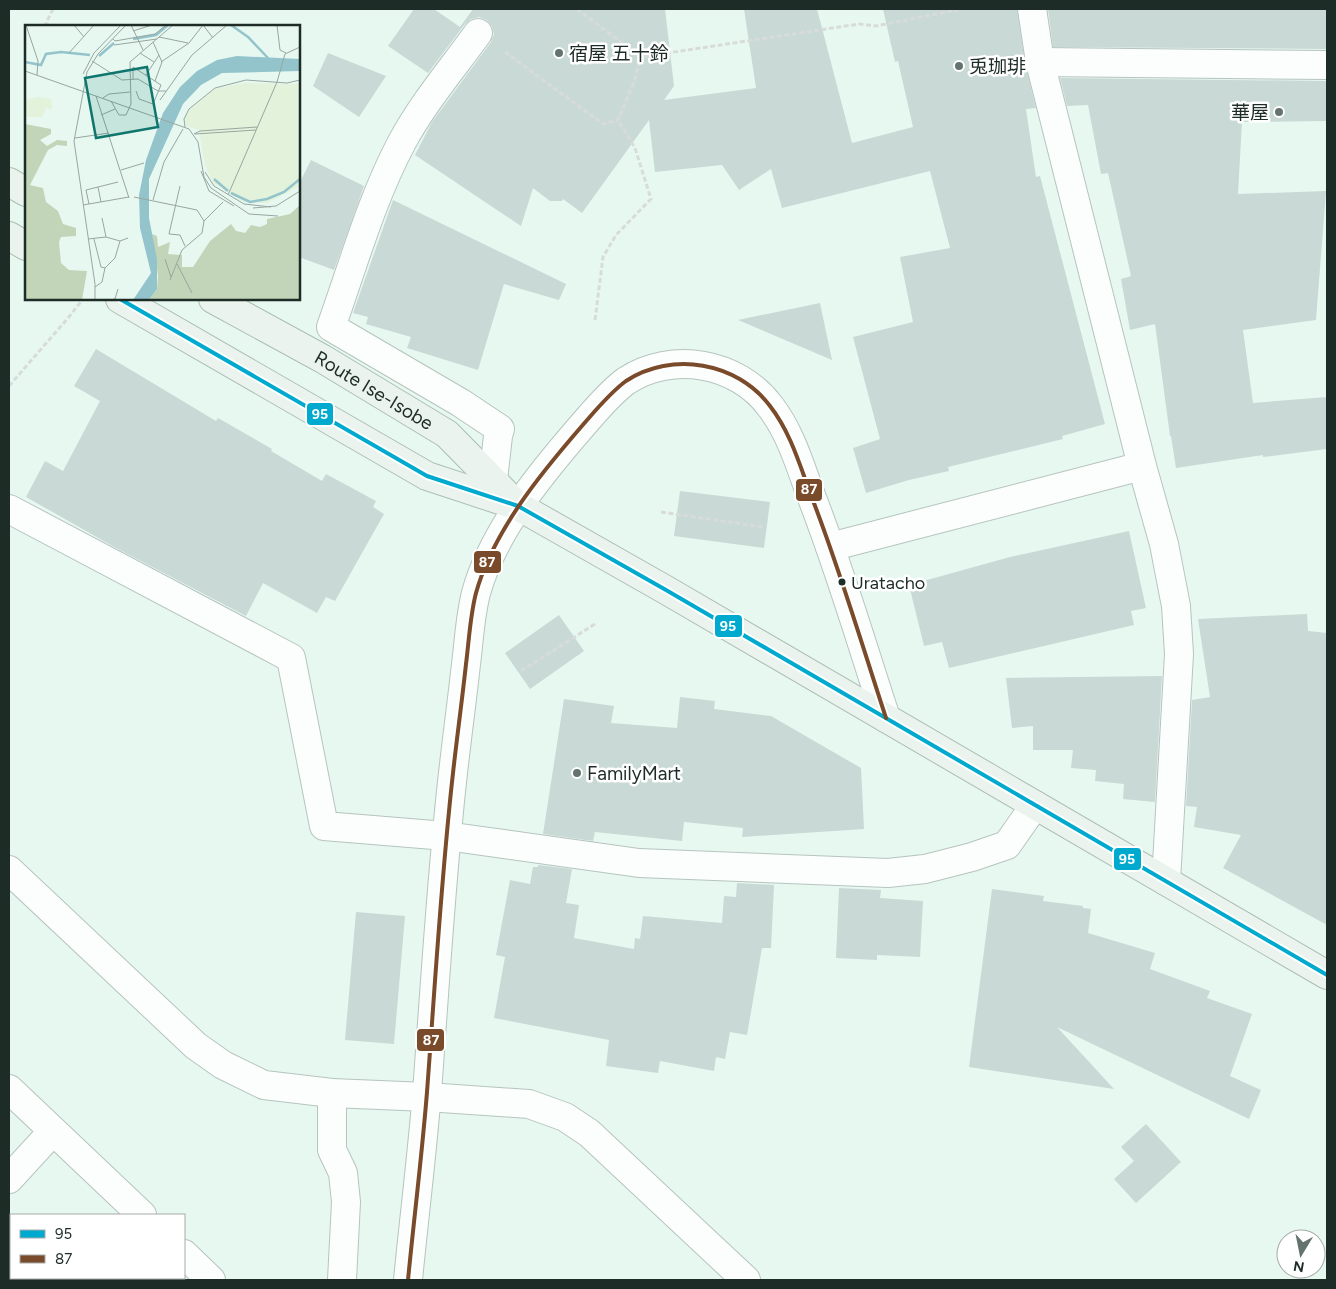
<svg xmlns="http://www.w3.org/2000/svg" width="1336" height="1289" viewBox="0 0 1336 1289" font-family="Figtree,'Noto Sans JP',sans-serif">
<rect width="100%" height="100%" fill="#e7f8f1"/>
<g fill="#c9d9d5">
<path d="M414 9H434L460 27 473 9H665L674 86 664 100 756 88 744 9H817L852 143 913 127 898 61 895 62 883 9H1017L1025 64 1036 108 1026 109 1036 177 1040 176 1105 424 1062 436 1063 439 948 467 949 471 909 480 866 493 853 448 880 439 853 337 913 322 900 257 950 248 930 171 782 208 771 169 739 190 722 165 655 172 649 120 582 213 563 199 562 201H550L533 188 521 226 415 155 432 122 491 42 494 34 492 26 487 20 479 17 471 19 465 24 428 73 388 46Z"/>
<path d="M1048 9H1327V49L1053 47Z"/>
<path d="M328 53 386 76 359 117 313 86Z"/>
<path d="M1060 78 1327 81V121L1242 122 1238 194 1326 191 1316 320 1243 330 1253 403 1327 397V449L1263 457V455L1176 468 1171 436H1170L1155 324 1130 330 1121 279 1131 276 1108 173 1101 174 1088 105 1067 106Z"/>
<path d="M311 160 364 186 334 270 299 257V184Z"/>
<path d="M393 200 566 284 559 300 504 284 478 370 407 348 411 337 366 324 368 317 353 313Z"/>
<path d="M820 303 832 360 738 320Z"/>
<path d="M96 349 216 421 218 418 272 449 271 451 322 481 326 474 376 501 373 507 384 514 335 601 326 597 317 613 263 583 246 616 116 548 26 497 45 461 63 471 100 401 74 386Z"/>
<path d="M680 491 770 502 764 548 674 536Z"/>
<path d="M1129 531 1146 608 1131 611 1134 625 949 668 942 642 924 646 909 585 1010 557Z"/>
<path d="M1307 614 1308 631 1327 633V925L1223 868 1241 835 1194 827 1197 807 1186 806 1192 700 1210 697 1198 619Z"/>
<path d="M559 615 584 651 530 689 505 653Z"/>
<path d="M1162 676 1155 802 1123 799 1124 784 1095 781 1096 770 1071 768 1073 750H1033V726L1012 728 1006 678Z"/>
<path d="M680 697 715 701 714 709 771 716 861 768 864 829 742 837 743 828 684 822 682 841 595 832 593 841 543 834 564 699 614 706 611 723 677 728Z"/>
<path d="M538 865 572 869 566 903 579 905 574 938 634 949 635 938 640 939 643 916 722 923 724 896 736 897 737 883 774 885 771 948H762L747 1035 730 1032 725 1059 716 1057 714 1071 660 1061 658 1073 606 1066 609 1040 494 1018 505 957 496 955 510 880 530 884 533 867H538Z"/>
<path d="M839 888 881 890 880 898 923 901 920 957 877 955V960L836 958Z"/>
<path d="M992 889 1044 896 1043 901 1083 906V908L1091 909 1088 933 1155 953 1150 969 1210 991 1207 998 1252 1014 1230 1076 1261 1090 1249 1119 1057 1027 1114 1089 969 1067Z"/>
<path d="M356 912 405 916 394 1044 345 1040Z"/>
<path d="M1146 1124 1181 1162 1136 1203 1114 1179 1134 1161 1121 1147Z"/>
</g>
<g fill="none" stroke-linecap="round" stroke-linejoin="round">
<defs>
<g id="minor">
<path d="M1032 9 1040 62 1142 466 1164 544 1176 606 1179 654 1166 881"/>
<path d="M478 33C452 69 423 103 402 142 371 200 353 266 331 327L461 403 500 429 498 436 493 480"/>
<path d="M1040 62 1327 65"/>
<path d="M9 509 291 658 324 826 446 836 639 863 888 873 925 869 972 857 1007 845 1035 805"/>
<path d="M830 547 1142 466"/>
<path d="M9 870 196 1046 223 1065 264 1085 332 1093 427 1097 529 1104 565 1117 589 1133 746 1280"/>
<path d="M9 1089 142 1215"/>
<path d="M332 1093V1150L343 1173 346 1202 342 1280"/>
<path d="M9 1179 53 1131"/>
<path d="M184 1254 211 1280"/>
<path d="M408 1280C414 1218 422 1155 427 1092 435 986 441 879 453 773 457 737 462 701 466 664 469 641 470 616 476 593 494 527 550 462 595 411 604 401 615 389 626 381 672 351 737 362 770 406 791 433 800 466 812 498 840 570 862 645 886 718"/>
</g>
<g id="major">
<path d="M9 182 26 192"/>
<path d="M9 236 26 246"/>
<path d="M120 299 427 476 518 506 666 590 1327 975"/>
<path id="s1" d="M213 299 323 359 447 434 514 502"/>
</g>
</defs>
<use href="#minor" stroke="#b6c4be" stroke-width="30"/>
<use href="#major" stroke="#acbfb3" stroke-width="30"/>
<g stroke="#d7dcda" stroke-width="3" stroke-dasharray="5 2.5" stroke-linecap="butt">
<path d="M577 9 641 57 859 24 876 26 962 9"/>
<path d="M49 26 46 23 53 9"/>
<path d="M505 52 603 124 618 120 634 82 641 57"/>
<path d="M595 320 603 257 616 235 651 199 635 148 618 120"/>
<path d="M9 386 68 318 83 299"/>
<path d="M661 512 763 527"/>
<path d="M521 671 595 624"/>
</g>
<use href="#minor" stroke="#fbfefd" stroke-width="28"/>
<use href="#major" stroke="#eaf3ed" stroke-width="28"/>
<defs>
<path id="bus-1" d="M120 299 427 476 518 506 666 590 1327 975"/>
<path id="bus-2" d="M408 1280C414 1218 422 1155 427 1092 435 986 441 879 453 773 457 737 462 701 466 664 469 641 470 616 476 593 494 527 550 462 595 411 604 401 615 389 626 381 672 351 737 362 770 406 791 433 800 466 812 498 840 570 862 645 886 718"/>
</defs>
<use href="#bus-1" stroke="#fff" stroke-width="8"/>
<use href="#bus-2" stroke="#fff" stroke-width="8"/>
<use href="#bus-1" stroke="#00a9ce" stroke-width="4"/>
<use href="#bus-2" stroke="#7a4b2a" stroke-width="4"/>
</g>
<g fill="#64736e" stroke="#fff" stroke-width="2">
<circle cx="559" cy="53" r="5"/>
<circle cx="959" cy="66" r="5"/>
<circle cx="1279" cy="112" r="5"/>
<circle cx="577" cy="773" r="5"/>
</g>
<circle fill="#1e2c27" stroke="#fff" stroke-width="2" cx="842" cy="582" r="4.5"/>
<g text-anchor="middle" stroke-width="5" stroke-linejoin="round" paint-order="stroke">
<g font-size="18" fill="#1e2c27" stroke="#fff" text-anchor="start">
<text x="851" y="589">Uratacho</text>
</g>
<g font-size="19" fill="#1e2c27" stroke="#fff" text-anchor="start">
<text x="569" y="60">宿屋 五十鈴</text>
<text x="969" y="73">兎珈琲</text>
<text x="1269" y="119" text-anchor="end">華屋</text>
<text x="587" y="780">FamilyMart</text>
</g>
<g font-size="19" fill="#1e2c27" stroke="#fff">
<text dy="7" stroke="none"><textPath href="#s1" startOffset="185">Route Ise-Isobe</textPath></text>
</g>
</g>
<g transform="translate(25 25)">
<rect width="275" height="275" fill="#e7f8f1"/>
<path d="M219 58 275 59V161L242 178 218 177 188 158 180 141 174 105 161 101 160 92 165 84 189 64ZM12 72 26 74 27 84 21 83 17 92H0V75Z" fill="#e2f2db"/>
<path d="M0 99 26 104V109L15 115 22 121 32 115 42 116V121L32 120 23 125 5 160 18 163 21 177 33 186 38 199 51 203V211L36 212 34 217 36 238 44 245 62 246 57 275H0ZM275 180V275H124L132 264 133 251 127 209 132 211 133 222 145 217 143 229 157 230V242H168L185 216 206 199 211 206 220 208 226 200 235 202 242 199V194L265 189Z" fill="#c3d5b9"/>
<path d="M212 31 275 34V46L197 48 176 60 158 79 124 154V193L132 234V264L124 275H108L126 248 115 203 114 170 121 135 138 88 155 62 172 46 192 35Z" fill="#94c4cb"/>
<path fill="none" stroke="#94c4cb" stroke-width="2.5" d="M206 0 223 12 243 33M108 14 131 10 143 0M74 31 89 18M0 37 16 40 21 29 36 27 65 30M189 154 203 166M206 168 225 177 242 174 259 167 275 154"/>
<path fill="none" stroke="#97a6a0" stroke-width="1" d="M1 0 13 36 12 50M49 0 59 12M106 0 118 25M178 0 188 13M222 0H239M252 0 255 25 261 28M108 6 127 0M134 12 163 18M88 14 90 16 130 9 141 0M128 17 137 37 130 56M89 20 132 14M44 28 69 0M115 28 129 37M67 36 97 55 113 54 133 66H141M136 37 164 18 178 0M0 46 164 104 173 117 179 152 186 163 224 189 253 191M58 49 69 28 96 0M121 50 134 30M108 54V42L136 60 128 79 114 74 111 66M71 71 104 173M78 73 84 69 105 67M135 75 167 30 202 0M86 76 94 90H101L106 79 105 37 148 0M76 90 90 84M160 102 159 94 164 84 190 63 221 55 262 58 275 55M169 109 175 106 232 102M170 109 231 105M50 113 84 108M96 145 119 138M176 146 184 166 209 181M180 147 189 161 219 179 246 182M155 161 144 209 155 210 160 221M73 162 76 177M203 170 252 57 260 29 275 22M109 172 172 185 179 196 177 208 157 225 145 255M128 175 139 137 158 104M64 179 61 165 93 157M58 180 104 172M228 183 251 181 275 166M77 193 81 212M179 196 198 177M63 214 81 212 95 216M69 214 76 242 80 243M140 234 146 252M152 239 167 268M70 259V275M70 259 49 116 62 47 73 29 101 0M70 262 77 257 80 243 90 233 95 216 103 213M85 275 90 274 93 264"/>
<path fill="#0f766e" fill-opacity="0.15" stroke="#0f766e" stroke-width="2.5" d="M122 42 133 102 71 113 60 53Z"/>
<rect width="275" height="275" fill="none" stroke="#1e2c27" stroke-width="2.5"/>
</g>
<g stroke="#fff" stroke-width="2">
<rect x="306" y="402" width="28" height="24" rx="5" fill="#00a9ce"/>
<rect x="795" y="478" width="28" height="24" rx="5" fill="#7a4b2a"/>
<rect x="473" y="550" width="29" height="24" rx="5" fill="#7a4b2a"/>
<rect x="714" y="614" width="29" height="24" rx="5" fill="#00a9ce"/>
<rect x="1113" y="847" width="29" height="24" rx="5" fill="#00a9ce"/>
<rect x="416" y="1028" width="29" height="24" rx="5" fill="#7a4b2a"/>
</g>
<g font-size="14" text-anchor="middle" font-weight="bold" fill="#fff">
<text x="320" y="419">95</text>
<text x="809" y="494">87</text>
<text x="487" y="567">87</text>
<text x="728" y="631">95</text>
<text x="1127" y="864">95</text>
<text x="431" y="1045">87</text>
</g>
<rect width="1336" height="1289" fill="none" stroke="#1e2c27" stroke-width="20"/>
<rect x="10" y="1214" width="175" height="65" fill="#ffffff" stroke="#a5aba9"/>
<rect x="20" y="1230" width="25" height="8" fill="#00a9ce" stroke="#a5aba9"/>
<text x="55" y="1239" font-size="15" fill="#1e2c27">95</text>
<rect x="20" y="1255" width="25" height="8" fill="#7a4b2a" stroke="#a5aba9"/>
<text x="55" y="1264" font-size="15" fill="#1e2c27">87</text>
<g transform="translate(1301 1254) rotate(190)"><circle r="24" fill="#ffffff" stroke="#a5aba9"/>
<path d="M0-4L9 19L0 12L-9 19Z" fill="#64736e"/>
<text y="-8" font-size="14" font-weight="bold" text-anchor="middle" fill="#1e2c27">N</text>
</g>
</svg>
